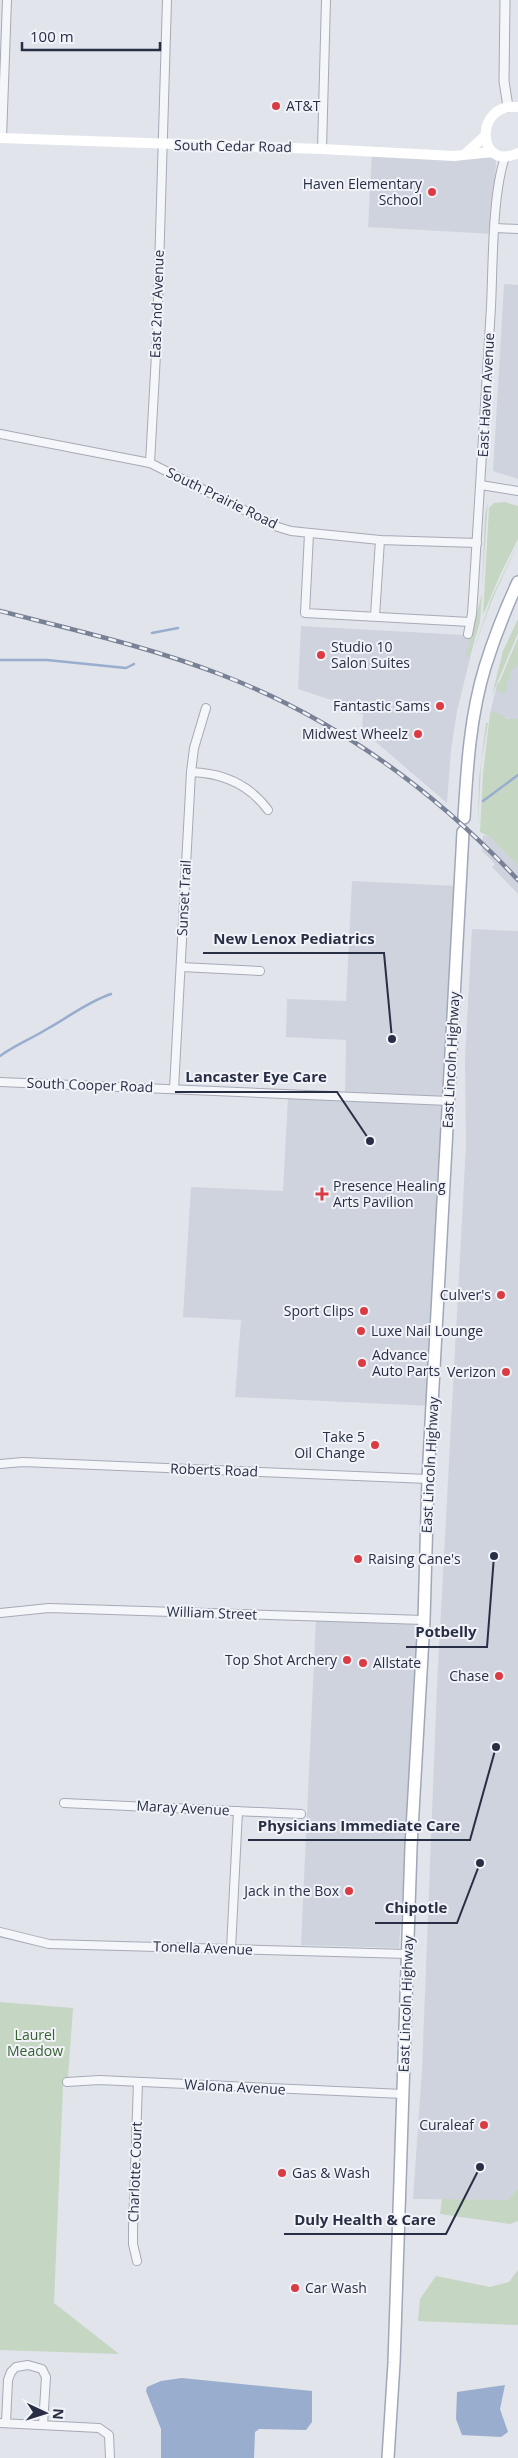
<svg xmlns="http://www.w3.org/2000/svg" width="518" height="2458" viewBox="0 0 518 2458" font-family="'Open Sans',sans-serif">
<rect width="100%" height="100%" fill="#e1e4eb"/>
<g fill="#cfd3dd">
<path d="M372 153 496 158 493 234 368 227Z"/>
<path d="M504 284 518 285V479L493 471Z"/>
<path d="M301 626 464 635 475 638 457 711 451 750 447 803 362 730 363 714 333 709 334 701 298 689Z"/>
<path d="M511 654H518V721L490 714 497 684 502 679Z"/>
<path d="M483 835 490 837 518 866V894L492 867 495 864 482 851Z"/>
<path d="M352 881 458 886 431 1406 235 1397 241 1320 183 1317 191 1187 283 1191 288 1096 345 1093 346 1040 286 1037 287 999 346 1001Z"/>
<path d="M472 929 518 931V2188L508 2200 413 2199 422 2069 437 1685 466 1145 465 1058Z"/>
<path d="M316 1618 420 1622 399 1948 301 1945Z"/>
</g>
<g fill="#c5d6c2">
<path d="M505 502 518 506V539L500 575 483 615 489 508 494 503Z"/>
<path d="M488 503 487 514 482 591 485 515Z"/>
<path d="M518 543 492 600 473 652 491 599Z"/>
<path d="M482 593 480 622 470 655 466 656Z"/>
<path d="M518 619V633L492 695 503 651Z"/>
<path d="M518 638V665L511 670 505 693 496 690Z"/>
<path d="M494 712 508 719H518V866L490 837 480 832 483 774 490 713Z"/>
<path d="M486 723H488L481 764 478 830 479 779Z"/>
<path d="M0 2002 73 2008 68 2077 63 2086 54 2303 119 2354 0 2350Z"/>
<path d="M518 2188V2221L510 2224 440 2214 442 2199 508 2200Z"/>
<path d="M518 2270V2325L418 2321 420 2299 436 2276 490 2287 509 2282Z"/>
</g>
<g fill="#99adce">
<path d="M182 2378 312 2391V2422L306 2430 259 2429 255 2432 254 2458H161V2429L146 2391 147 2387 161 2381Z"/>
<path d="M505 2385 500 2409 508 2432 501 2437 462 2435 456 2419 457 2392Z"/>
</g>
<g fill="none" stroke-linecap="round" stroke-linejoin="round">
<g stroke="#99adce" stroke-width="2.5">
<path d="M152 633 178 628"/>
<path d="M0 660H47L126 668 134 664"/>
<path d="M483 801 518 775"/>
<path d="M0 1056C15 1045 31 1039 47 1029 69 1017 87 1002 111 994"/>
</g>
<defs>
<g id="minor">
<path d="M2 138 7 0"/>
<path d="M322 149 326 0"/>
<path d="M496 228 518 229"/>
<path d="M0 434 150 463 278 527 291 531 380 540 477 543"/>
<path d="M150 463 157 336 167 0"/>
<path d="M481 485 518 491"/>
<path d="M309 534 305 613 470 622"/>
<path d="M375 616 380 540"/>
<path d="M468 634 472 614C479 512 485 410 491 307 493 265 492 195 505 157"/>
<path d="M191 772C222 773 249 784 268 810"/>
<path d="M181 967 260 971"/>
<path d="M0 1082 449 1101"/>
<path d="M174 1089 191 772 194 748 206 708"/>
<path d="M0 1464 23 1462 428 1479"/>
<path d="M0 1613 49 1608 424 1620"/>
<path d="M64 1803 301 1814"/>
<path d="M0 1932 49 1944 407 1954"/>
<path d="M231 1949 238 1811"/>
<path d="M67 2082 99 2080 403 2094"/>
<path d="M137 2261 133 2244V2229L138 2082"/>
<path d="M0 2423 99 2428 109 2435 110 2458"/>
<path d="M6 2423 8 2380 11 2372 16 2367 28 2365 42 2369 46 2377 43 2425"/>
</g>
<path id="tertiary" d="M505 0 504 81 508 107"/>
<g id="primary">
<path d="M464 818C467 768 470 716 485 667 494 638 505 610 518 582"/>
<path d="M388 2458 394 2363 411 1847 424 1620 428 1479 463 832"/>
</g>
</defs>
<use href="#minor" stroke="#a6aab6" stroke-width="10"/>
<use href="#tertiary" stroke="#a6aab6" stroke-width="11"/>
<use href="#primary" stroke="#9fa7b8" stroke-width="14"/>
<use href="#minor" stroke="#f4f6f9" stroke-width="8"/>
<use href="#tertiary" stroke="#f4f6f9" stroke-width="9"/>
<g stroke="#fff" stroke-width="10">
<path d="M518 107C473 102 477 173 518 153"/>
<path d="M0 138 322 149 454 156 492 152"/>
<path d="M465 154 485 136"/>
</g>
<use href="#primary" stroke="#fff" stroke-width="11"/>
<defs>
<path id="rail" d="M0 611C74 630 150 647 222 675 336 719 435 791 518 880"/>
</defs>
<use href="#rail" stroke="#798196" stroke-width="4.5"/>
<use href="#rail" stroke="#f1f3f8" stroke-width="2.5" stroke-dasharray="8" stroke-linecap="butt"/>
</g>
<g fill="#db3c44" stroke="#f1f3f8" stroke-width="2">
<circle cx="276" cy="106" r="5"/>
<circle cx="432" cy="192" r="5"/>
<circle cx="321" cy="655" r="5"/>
<circle cx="440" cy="706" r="5"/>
<circle cx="418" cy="734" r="5"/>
<path d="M319.5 1186.5h5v5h5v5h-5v5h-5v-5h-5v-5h5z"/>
<circle cx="501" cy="1295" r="5"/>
<circle cx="364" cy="1311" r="5"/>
<circle cx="361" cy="1331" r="5"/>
<circle cx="362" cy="1363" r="5"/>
<circle cx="506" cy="1372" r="5"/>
<circle cx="375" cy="1445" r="5"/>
<circle cx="358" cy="1559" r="5"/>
<circle cx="347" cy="1660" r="5"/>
<circle cx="363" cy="1663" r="5"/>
<circle cx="499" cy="1676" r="5"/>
<circle cx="349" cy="1891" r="5"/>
<circle cx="484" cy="2125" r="5"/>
<circle cx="282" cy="2173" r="5"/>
<circle cx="295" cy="2288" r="5"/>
</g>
<g text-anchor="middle" stroke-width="4" stroke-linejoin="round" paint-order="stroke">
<g font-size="14" fill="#282f45" stroke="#f1f3f8" text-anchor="end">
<text x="286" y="111" text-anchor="start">AT&amp;T</text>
<text x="422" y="189">Haven Elementary<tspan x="422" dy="16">School</tspan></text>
<text x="331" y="652" text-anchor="start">Studio 10<tspan x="331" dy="16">Salon Suites</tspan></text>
<text x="430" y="711">Fantastic Sams</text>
<text x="408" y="739">Midwest Wheelz</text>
<text x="333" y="1191" text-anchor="start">Presence Healing<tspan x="333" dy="16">Arts Pavilion</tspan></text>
<text x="491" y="1300">Culver's</text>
<text x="354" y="1316">Sport Clips</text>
<text x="371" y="1336" text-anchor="start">Luxe Nail Lounge</text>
<text x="372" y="1360" text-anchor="start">Advance<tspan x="372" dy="16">Auto Parts</tspan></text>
<text x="496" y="1377">Verizon</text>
<text x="365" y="1442">Take 5<tspan x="365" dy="16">Oil Change</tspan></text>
<text x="368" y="1564" text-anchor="start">Raising Cane's</text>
<text x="337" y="1665">Top Shot Archery</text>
<text x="373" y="1668" text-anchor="start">Allstate</text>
<text x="489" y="1681">Chase</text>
<text x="339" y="1896">Jack in the Box</text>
<text x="474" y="2130">Curaleaf</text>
<text x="292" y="2178" text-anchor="start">Gas &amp; Wash</text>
<text x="305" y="2293" text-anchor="start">Car Wash</text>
</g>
<g font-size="14" fill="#282f45" stroke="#f1f3f8">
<text transform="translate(233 146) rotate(1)" y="5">South Cedar Road</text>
<text transform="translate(157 304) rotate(-88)" y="5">East 2nd Avenue</text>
<text transform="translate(486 395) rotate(-87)" y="5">East Haven Avenue</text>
<text transform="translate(222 498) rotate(26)" y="5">South Prairie Road</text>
<text transform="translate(184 898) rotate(-87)" y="5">Sunset Trail</text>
<text transform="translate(451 1060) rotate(-87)" y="5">East Lincoln Highway</text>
<text transform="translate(90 1085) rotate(2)" y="5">South Cooper Road</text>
<text transform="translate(430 1465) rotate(-87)" y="5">East Lincoln Highway</text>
<text transform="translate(214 1470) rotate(2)" y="5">Roberts Road</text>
<text transform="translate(212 1613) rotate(2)" y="5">William Street</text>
<text transform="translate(183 1808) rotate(3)" y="5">Maray Avenue</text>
<text transform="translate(203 1948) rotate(2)" y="5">Tonella Avenue</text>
<text transform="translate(406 2004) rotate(-88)" y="5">East Lincoln Highway</text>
<text transform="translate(235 2087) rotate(3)" y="5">Walona Avenue</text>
<text transform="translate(135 2172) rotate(-88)" y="5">Charlotte Court</text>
</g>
<g font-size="14" fill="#386234" stroke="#f1f3f8">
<text x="35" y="2040">Laurel<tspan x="35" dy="16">Meadow</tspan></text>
</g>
</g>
<path fill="none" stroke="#282f45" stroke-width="2" d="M392 1039L384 953H203M370 1141L337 1092H175M494 1556L487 1647H406M496 1747L470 1840H248M480 1863L457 1923H375M480 2167L446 2234H284"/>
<g fill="#282f45" stroke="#f1f3f8" stroke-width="2">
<circle cx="392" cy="1039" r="5"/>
<circle cx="370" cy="1141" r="5"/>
<circle cx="494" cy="1556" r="5"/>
<circle cx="496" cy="1747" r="5"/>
<circle cx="480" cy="1863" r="5"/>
<circle cx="480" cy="2167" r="5"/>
</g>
<g font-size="15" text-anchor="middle" font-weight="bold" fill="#282f45" stroke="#f1f3f8" stroke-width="4" stroke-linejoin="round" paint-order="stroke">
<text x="294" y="944">New Lenox Pediatrics</text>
<text x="256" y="1082">Lancaster Eye Care</text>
<text x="446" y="1637">Potbelly</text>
<text x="359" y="1831">Physicians Immediate Care</text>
<text x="416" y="1913">Chipotle</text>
<text x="365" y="2225">Duly Health &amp; Care</text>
</g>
<g transform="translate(45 2413) rotate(94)" stroke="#f1f3f8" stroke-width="4" paint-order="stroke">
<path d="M0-4L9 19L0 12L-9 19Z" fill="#282f45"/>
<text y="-8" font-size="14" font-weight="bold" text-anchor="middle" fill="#282f45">N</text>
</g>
<path d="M22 42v8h138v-8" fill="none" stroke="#282f45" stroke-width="2.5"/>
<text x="30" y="42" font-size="15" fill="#282f45" stroke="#f1f3f8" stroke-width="4" paint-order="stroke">100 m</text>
</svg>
